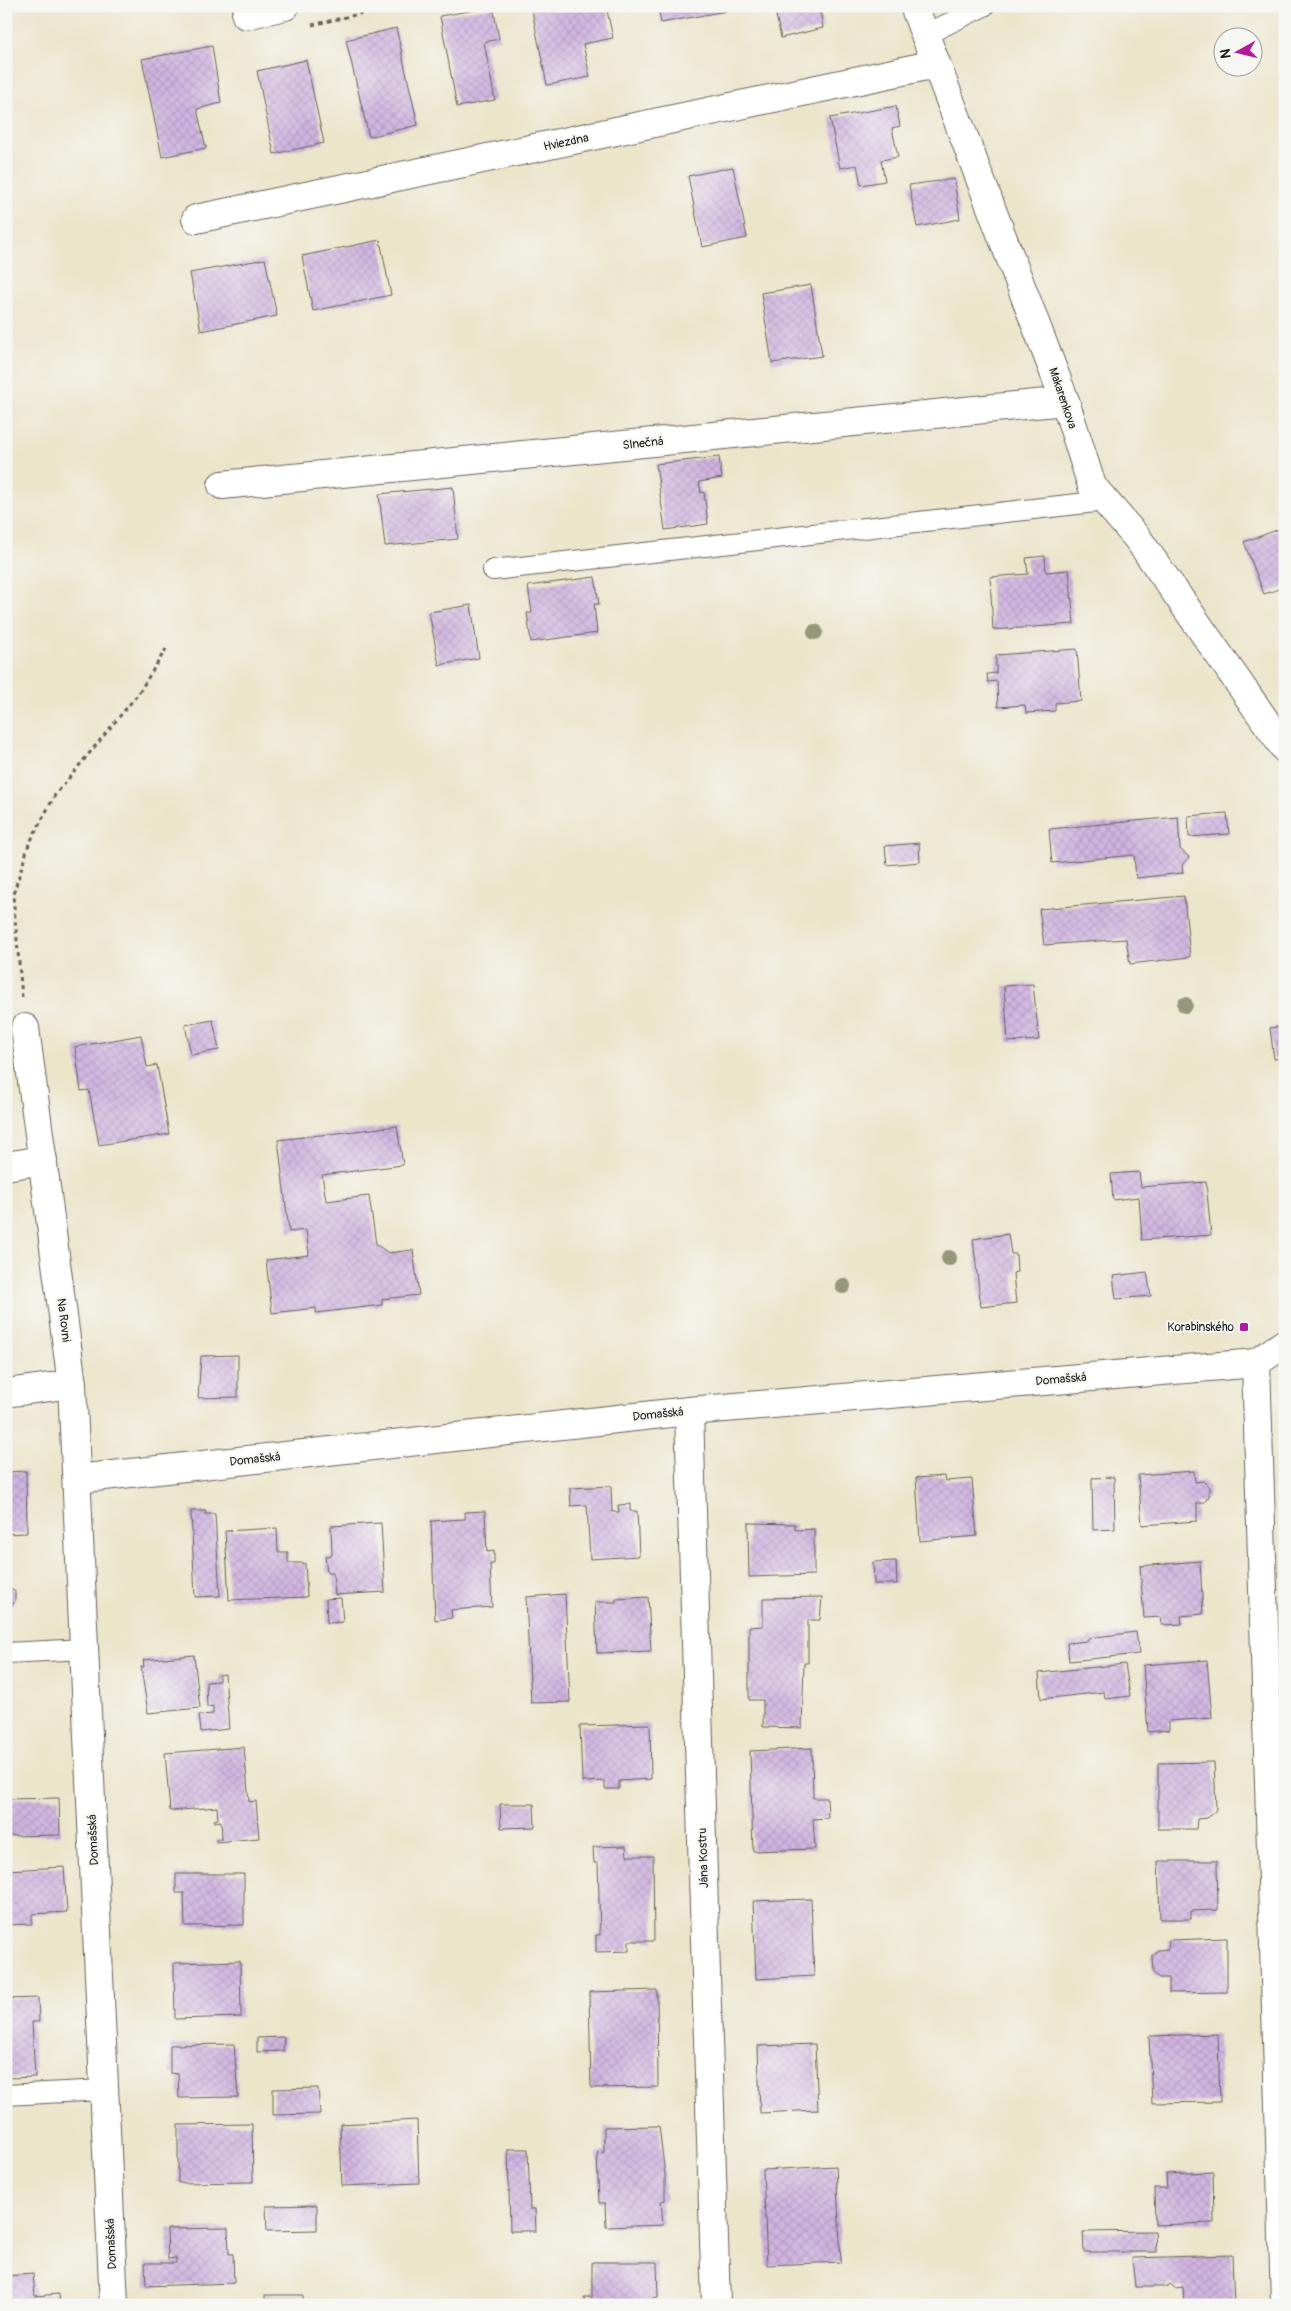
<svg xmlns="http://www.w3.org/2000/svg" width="1291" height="2311" viewBox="0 0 1291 2311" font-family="Pangolin,sans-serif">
<defs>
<pattern id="building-cross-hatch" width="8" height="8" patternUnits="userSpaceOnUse" patternTransform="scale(1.25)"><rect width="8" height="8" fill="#d0b5e1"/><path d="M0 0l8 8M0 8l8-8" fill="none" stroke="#b29bc0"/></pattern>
</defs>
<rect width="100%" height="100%" fill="#f6f6f2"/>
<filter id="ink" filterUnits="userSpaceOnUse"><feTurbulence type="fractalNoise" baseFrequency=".02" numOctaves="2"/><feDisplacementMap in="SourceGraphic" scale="10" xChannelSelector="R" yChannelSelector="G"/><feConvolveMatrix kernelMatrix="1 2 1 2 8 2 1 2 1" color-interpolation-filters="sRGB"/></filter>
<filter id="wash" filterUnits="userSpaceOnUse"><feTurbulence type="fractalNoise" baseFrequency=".0096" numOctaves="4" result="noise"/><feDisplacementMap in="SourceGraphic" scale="20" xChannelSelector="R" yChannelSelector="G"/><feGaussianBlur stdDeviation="1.12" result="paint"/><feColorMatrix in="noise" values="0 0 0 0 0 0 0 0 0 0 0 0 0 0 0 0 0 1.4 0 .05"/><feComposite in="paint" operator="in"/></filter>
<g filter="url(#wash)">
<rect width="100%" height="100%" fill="#ebe5ca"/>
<g id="blocks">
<g fill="url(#building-cross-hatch)">
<path d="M531 6H606L613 38 583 44 590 77 547 85Z"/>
<path d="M658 6H725L726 11 661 23Z"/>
<path d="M774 6H819L823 28 781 38Z"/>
<path d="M493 7 499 39 484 42 495 100 457 107 440 16Z"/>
<path d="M396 28 418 125 369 137 346 40Z"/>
<path d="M212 46 221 103 197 109 206 148 162 157 142 59Z"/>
<path d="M306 60 324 143 274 154 257 71Z"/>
<path d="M896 106 900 126 892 128 898 157 881 160 885 181 861 185 857 165 840 168 830 118Z"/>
<path d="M733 167 747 238 702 247 688 176Z"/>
<path d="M954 179 960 219 917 227 909 185Z"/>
<path d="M380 240 391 295 313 311 302 256Z"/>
<path d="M265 259 277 316 201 331 190 273Z"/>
<path d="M811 285 822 356 772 363 761 293Z"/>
<path d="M719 457 722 478 699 482 701 493 704 492 708 524 665 530 656 464Z"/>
<path d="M453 487 458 539 385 546 379 494Z"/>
<path d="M1285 527V587L1264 594 1244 542Z"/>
<path d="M1045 556 1046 572 1069 570 1074 624 993 630 990 577 1028 574 1026 558Z"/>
<path d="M595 577 599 604H594L597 633 531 642 527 613H532L528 586Z"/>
<path d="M471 605 479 658 439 665 429 612Z"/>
<path d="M1077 649 1081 701 1055 703V711L1026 713 1025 705 998 707 997 681 988 682 987 674 996 673V655Z"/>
<path d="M1227 813 1229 834 1189 837 1188 816Z"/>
<path d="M1178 817 1180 849 1189 857 1182 865 1183 873 1136 878 1134 855 1052 863 1049 829Z"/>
<path d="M919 843 920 862 887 865 885 846Z"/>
<path d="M1184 896 1190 957 1130 964 1126 939 1044 945 1039 909Z"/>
<path d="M1033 984 1039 1040 1008 1042 1004 986Z"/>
<path d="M213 1020 219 1050 191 1055 185 1025Z"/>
<path d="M1285 1026V1058L1274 1059 1270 1028Z"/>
<path d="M141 1035 147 1067 157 1065 169 1134 99 1145 89 1090 81 1091 75 1047Z"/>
<path d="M397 1126 403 1165 322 1175 326 1201 369 1196 376 1244 388 1253 413 1250 419 1295 382 1299V1305L316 1313V1308L272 1313 266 1260 309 1255 306 1230 289 1232 278 1140Z"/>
<path d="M1139 1172 1141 1187 1206 1182 1211 1235 1142 1240 1139 1197 1113 1200 1111 1174Z"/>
<path d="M1008 1234 1011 1254H1016L1017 1272 1013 1273 1016 1303 981 1307 973 1239Z"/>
<path d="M1147 1272 1151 1296 1116 1299 1113 1276Z"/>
<path d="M238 1355V1397L198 1398 201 1356Z"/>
<path d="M26 1471 27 1533 6 1534V1472Z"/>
<path d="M1194 1471 1195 1482 1203 1481 1209 1487V1496L1204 1503H1197V1521L1142 1525 1138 1475Z"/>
<path d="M944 1476 945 1481 972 1479 977 1536 920 1541 916 1478Z"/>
<path d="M1114 1477 1115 1529 1093 1530 1092 1478Z"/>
<path d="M611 1486 612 1512H619L618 1505 630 1504V1511H637L639 1556 590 1559 587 1505 571 1506 570 1488Z"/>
<path d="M191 1511H206L205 1514H215L220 1596 195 1597Z"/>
<path d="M485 1511 487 1552 494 1551V1564H490L492 1607 451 1610 452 1618 435 1620 431 1521 465 1519V1512Z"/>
<path d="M381 1523 385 1592 335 1595 333 1573H327L325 1556 332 1555 331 1526Z"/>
<path d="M748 1523 795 1524V1530L814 1529V1575L749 1577Z"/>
<path d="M277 1528 278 1552H288V1563H305L307 1597 229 1600 225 1531Z"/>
<path d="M896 1561 897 1584H874L873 1562Z"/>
<path d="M1200 1561 1203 1614 1181 1616 1182 1624 1162 1625 1161 1617 1144 1618 1140 1566Z"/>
<path d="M6 1578 8 1585 15 1592V1601L10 1608 6 1609Z"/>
<path d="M565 1594 570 1702 531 1703 526 1597Z"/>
<path d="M648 1597 651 1651 597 1653 595 1602H616V1599Z"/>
<path d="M822 1597 820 1620H808V1663H804L802 1728 763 1727V1700H749V1627L763 1626V1598Z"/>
<path d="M341 1598 343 1622 327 1623 326 1599Z"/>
<path d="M1136 1632 1139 1654 1069 1661 1067 1643 1088 1641V1638Z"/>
<path d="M194 1655 200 1708 148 1713 141 1667H144L143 1660Z"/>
<path d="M1207 1660 1212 1718 1169 1721V1730L1148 1732 1143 1665Z"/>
<path d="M1125 1664 1130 1696 1105 1699 1104 1692 1041 1699 1039 1673Z"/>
<path d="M225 1674 229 1729 201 1732 199 1715 213 1714V1706L207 1707 206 1682 219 1681V1675Z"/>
<path d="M650 1724 651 1779 619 1781V1789H605V1781L582 1782 580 1726Z"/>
<path d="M244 1747 249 1802 256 1801 259 1838 216 1842V1839H222L221 1821 214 1822V1820L218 1819 217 1807 170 1811 165 1753Z"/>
<path d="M812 1748 813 1798H827L828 1818 813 1819 815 1849 753 1851 750 1751Z"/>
<path d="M1214 1762 1216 1808 1214 1813 1207 1818 1197 1819 1196 1829H1158V1763Z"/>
<path d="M59 1798 60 1835 9 1836 8 1799Z"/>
<path d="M500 1804H534L535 1827 501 1828Z"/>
<path d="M626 1846 627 1856H653L654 1941H629V1951L596 1952V1935H600L598 1863H594L593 1847Z"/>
<path d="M1158 1861H1217L1218 1910 1191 1911V1919H1160Z"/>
<path d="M64 1867 67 1912 32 1914V1924L6 1925V1870Z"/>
<path d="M176 1874H244V1925L185 1926 184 1893H176Z"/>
<path d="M811 1899 814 1976 756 1979 753 1901Z"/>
<path d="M1227 1938V1992L1169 1993V1978H1159L1153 1973 1152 1955 1158 1950 1168 1949 1169 1940Z"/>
<path d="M240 1961 241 2017 175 2019 174 1963Z"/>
<path d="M657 1990 658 2087 591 2088 589 1992Z"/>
<path d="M38 1998 39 2022H32L35 2077 6 2078V1999Z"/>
<path d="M1218 2034 1220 2102 1152 2103 1149 2036Z"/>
<path d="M284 2037 283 2051 257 2052V2038Z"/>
<path d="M234 2044 238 2097 179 2098 178 2074 170 2073V2045Z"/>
<path d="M815 2044 818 2110 760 2113 758 2046Z"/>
<path d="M318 2088 320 2114 273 2115V2089Z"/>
<path d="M417 2120 419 2183 342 2186 340 2124Z"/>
<path d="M252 2124 253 2182 178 2183V2125Z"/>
<path d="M659 2126 665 2175V2200L661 2201 663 2225 606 2227 605 2203H599L597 2153 604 2152V2127Z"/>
<path d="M508 2149H528L530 2209H535L536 2231H510Z"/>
<path d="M836 2166 841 2262 767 2265 763 2170Z"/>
<path d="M1213 2172 1214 2223 1155 2225 1154 2188H1167L1166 2174Z"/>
<path d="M317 2205V2230L267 2231 266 2206Z"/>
<path d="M228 2228 229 2254H233L234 2283 146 2286 145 2263H176V2258L168 2259 167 2229Z"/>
<path d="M1155 2231 1156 2252H1084L1083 2232Z"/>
<path d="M1232 2255 1234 2305H1184L1183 2287 1175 2288 1170 2284 1166 2287H1135L1132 2258Z"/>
<path d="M592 2262H657L658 2298 652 2299V2305H585L584 2297H592Z"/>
<path d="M33 2274 35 2296 59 2294 60 2305H6V2276Z"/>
<rect x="265" y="2295" width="38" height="10"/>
</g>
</g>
</g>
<g filter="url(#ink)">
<use href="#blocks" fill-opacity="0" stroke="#646259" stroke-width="1"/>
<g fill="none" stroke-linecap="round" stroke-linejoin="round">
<defs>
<g id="service">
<path d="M925 35 984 6"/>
<path d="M493 570 1104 501"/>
<path d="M6 1653 85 1649"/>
<path d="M6 2095 104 2090"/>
</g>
<g id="minor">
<path d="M914 6 1065 401 1092 486 1138 539 1285 749"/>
<path d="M246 15 285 6"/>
<path d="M196 219 936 64"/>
<path d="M222 485 1065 401"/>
<path d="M25 1028 72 1384 114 2305"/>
<path d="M6 1166 43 1160"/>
<path d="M1256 1363 1285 2301"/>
<path d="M1256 1363 1285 1343"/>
<path d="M6 1393 72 1384"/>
<path d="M689 1411 716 2305"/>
<path d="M77 1479 689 1411 1256 1363"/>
</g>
</defs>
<use href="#service" stroke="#646259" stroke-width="22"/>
<use href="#minor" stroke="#646259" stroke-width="30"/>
<g stroke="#646259" stroke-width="3" stroke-dasharray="4 4" stroke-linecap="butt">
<path d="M312 25 393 6"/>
<path d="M22 997 13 895 29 844 55 795 138 694 166 649"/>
</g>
<use href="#service" stroke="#fff" stroke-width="20"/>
<use href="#minor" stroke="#fff" stroke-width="28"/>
</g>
<g fill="#95977a">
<circle cx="815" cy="632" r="8"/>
<circle cx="1185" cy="1005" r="8"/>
<circle cx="949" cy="1258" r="8"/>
<circle cx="843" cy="1286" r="8"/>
</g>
</g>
<rect fill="#b5179e" stroke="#f6f6f2" stroke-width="2" x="1239" y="1322" width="10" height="10" rx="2.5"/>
<g text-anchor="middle" stroke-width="4" stroke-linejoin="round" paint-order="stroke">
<g font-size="12" fill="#1c1c1c" stroke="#f6f6f2">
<text transform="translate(566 142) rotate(-12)" y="4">Hviezdna</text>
<text transform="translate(1063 398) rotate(71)" y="4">Makarenkova</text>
<text transform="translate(643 443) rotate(-6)" y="4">Slnečná</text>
<text transform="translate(64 1320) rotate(83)" y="4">Na Rovni</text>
<text transform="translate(1061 1379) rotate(-5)" y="4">Domašská</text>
<text transform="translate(658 1414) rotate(-6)" y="4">Domašská</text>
<text transform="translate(255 1459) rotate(-6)" y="4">Domašská</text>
<text transform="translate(93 1840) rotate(-93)" y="4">Domašská</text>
<text transform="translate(703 1858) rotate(-92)" y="4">Jána Kostru</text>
<text transform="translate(111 2244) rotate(-93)" y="4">Domašská</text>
</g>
<g font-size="12" fill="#1c1c1c" stroke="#f6f6f2" text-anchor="end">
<text x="1234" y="1331">Korabinského</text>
</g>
</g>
<rect width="1291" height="2311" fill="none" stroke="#f6f6f2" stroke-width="25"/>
<g transform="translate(1238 52) rotate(262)"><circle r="24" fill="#f6f6f2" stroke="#9f9f9c"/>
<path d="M0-4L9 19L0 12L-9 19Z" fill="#b5179e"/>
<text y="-8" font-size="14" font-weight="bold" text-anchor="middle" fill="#1c1c1c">N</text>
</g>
</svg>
